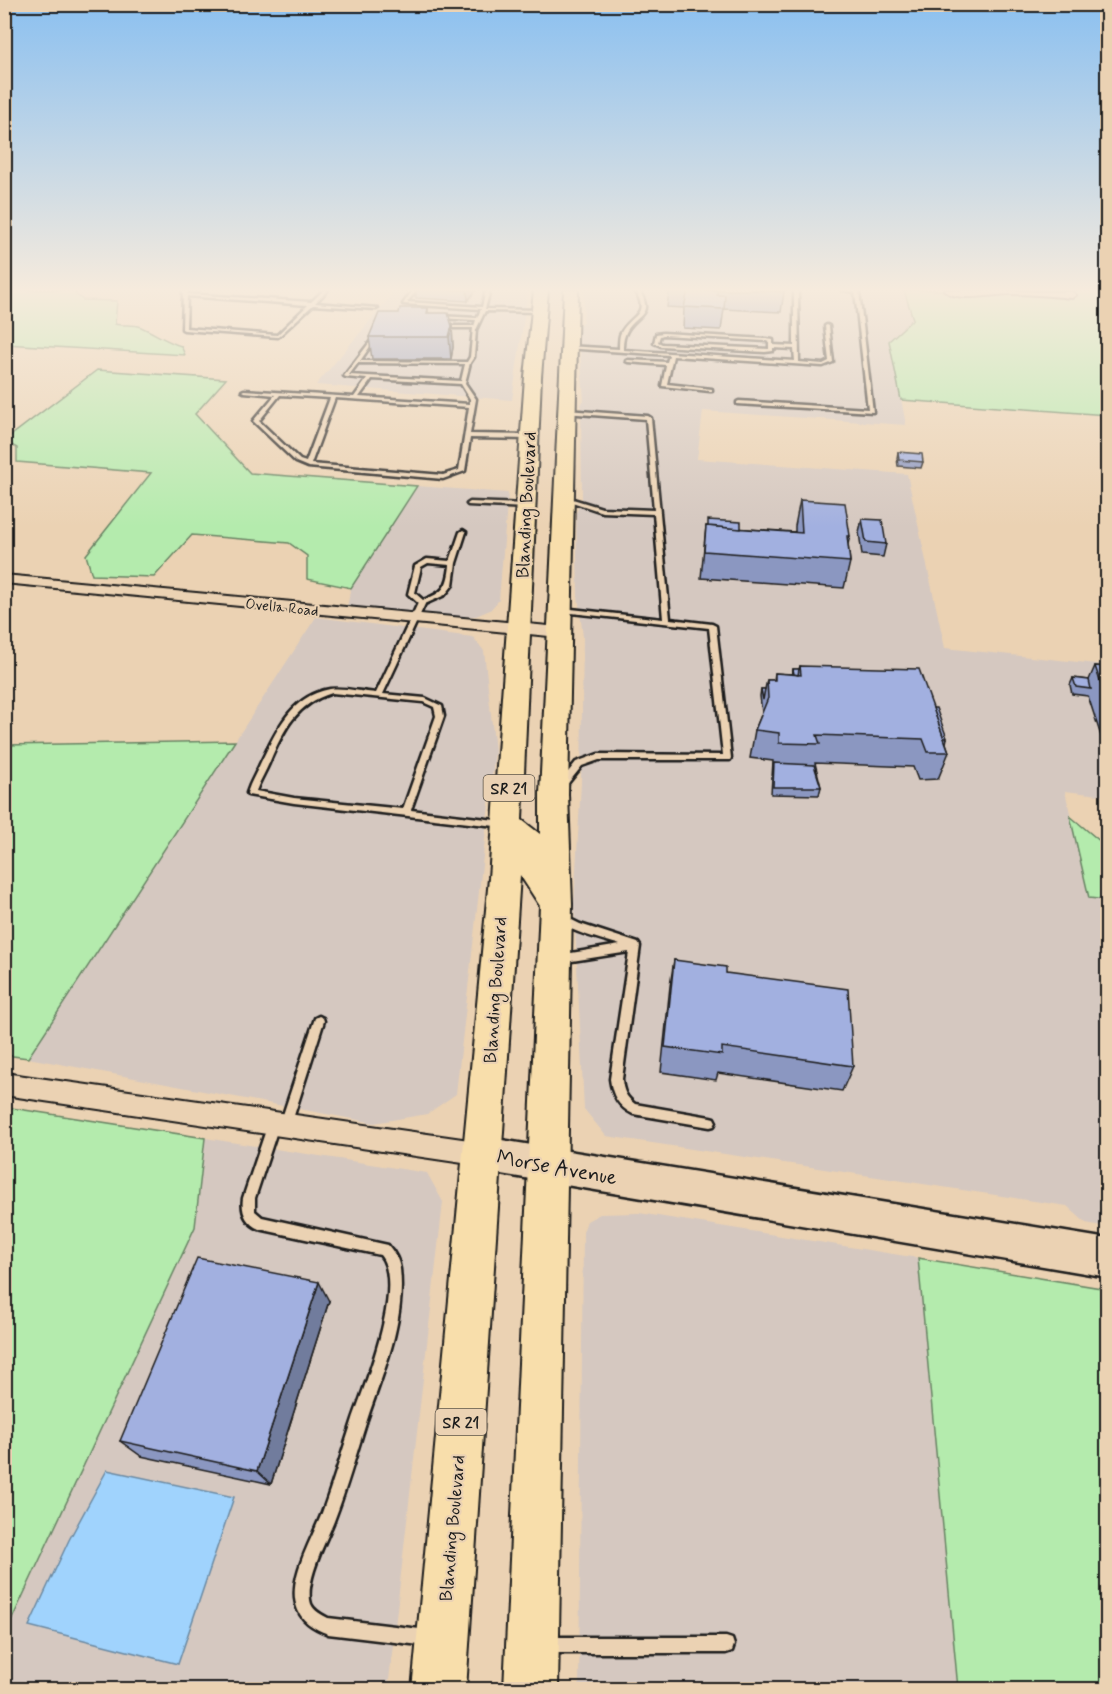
<svg xmlns="http://www.w3.org/2000/svg" width="1112" height="1694" viewBox="0 0 1112 1694" font-family="Mynerve,sans-serif">
<rect width="100%" height="100%" fill="#ebd2b3"/>
<filter id="ink" filterUnits="userSpaceOnUse"><feTurbulence type="fractalNoise" baseFrequency=".0167" numOctaves="2"/><feDisplacementMap in="SourceGraphic" scale="12" xChannelSelector="R" yChannelSelector="G"/><feConvolveMatrix kernelMatrix="1 2 1 2 8 2 1 2 1" color-interpolation-filters="sRGB"/></filter>
<g filter="url(#ink)">
<g fill="#d5c8c0">
<path d="M396 290H528L512 400 316 385Z"/>
<path d="M585 290H904L913 319 890 341 906 425 703 411 697 459 907 474 945 648 1107 665V796L1065 791 1089 898 1107 900V1227L1086 1223 1067 1206 606 1136 584 1109 574 905 581 783 583 637 578 596 576 513 582 499 581 405 584 400 578 327 583 322Z"/>
<path d="M417 486 508 493 499 600 490 610 476 616 446 618 347 607 351 588Z"/>
<path d="M316 617 473 637 484 651 495 751 456 1094 427 1114 374 1123 28 1058Z"/>
<path d="M205 1138 427 1173 443 1202 388 1689 5 1690V1634L195 1227Z"/>
<path d="M639 1213 918 1258 958 1689 579 1690 583 1232 587 1221 600 1214Z"/>
</g>
<g fill="#b4ebad" stroke="#688464" stroke-width="1.5">
<path d="M4 290H76L75 294 83 300 117 301 115 324C123 326 133 324 141 327 155 333 165 341 181 346L185 355 5 344Z"/>
<path d="M904 290H1107V415L901 400 889 341 913 319Z"/>
<path d="M97 370 226 379 195 414 250 473 417 486 351 588 307 579V556L289 543 192 535 154 577 92 575 86 555 151 473 17 462V448L4 441Z"/>
<path d="M235 741 28 1058 5 1055V745Z"/>
<path d="M1070 816 1101 842 1107 843V900L1089 898Z"/>
<path d="M5 1107 205 1138 195 1227 5 1634Z"/>
<path d="M918 1258 1107 1289V1689H958Z"/>
</g>
<path fill="#a0d3fd" stroke="#6b8aa3" stroke-width="1.5" d="M107 1470 234 1497 178 1664 29 1626 69 1540Z"/>
<g fill="none" stroke-linecap="round" stroke-linejoin="round">
<defs>
<g id="lane">
<path d="M186 290H190L187 294 311 302 324 290H328L315 303 378 308 376 309 313 305 278 337 184 330 182 329 183 292ZM187 296 308 305 277 335 186 328Z"/>
<path d="M413 290H417L407 302 482 307 486 290H490L485 309 541 310 539 312 485 311 476 330 474 357 470 363 465 383 476 399 470 434 530 435 533 437 530 439 470 438 465 471 443 479 308 467 296 462 253 421 275 395 244 392 242 391 244 390 354 397 367 379 346 377 344 376 376 334 378 335 360 361 467 362 470 357 473 328H440L438 327 440 326H474L476 320 439 318 437 317 439 316 477 318 481 309 403 304ZM358 363 465 364 461 381 349 375ZM372 379 461 384 470 399V404L359 397ZM280 395 330 398 306 462 300 460 259 421ZM335 398 469 407 459 470 443 475 311 464Z"/>
<path d="M635 290H639C656 318 633 314 625 335 623 340 623 345 623 350L795 361 794 349 773 348V351L765 352 661 346 654 343 656 334 663 333 766 339 773 340V345L794 346V290H798L799 362 823 364 829 361 825 326 827 325 829 326 833 362 823 366 673 356 667 384 712 389V391H710L662 386 666 365 628 362 626 361 628 360 667 362 669 355 565 348 567 346 619 349C619 344 619 339 620 335 629 314 651 317 635 290ZM663 335 766 341 769 342V349L662 344 658 342 660 336Z"/>
<path d="M842 290H856L859 291 873 412 737 404V402L739 401 868 409 855 292Z"/>
<path d="M566 410 648 416 651 418 670 619 712 624 716 626 731 758 730 760H599L582 766 565 787H559L558 785 576 762 598 754 723 755 709 628 562 612 559 610 562 608 663 619 654 514 602 512 560 498 563 496 602 508 654 510 646 419 564 413 563 412Z"/>
<path d="M470 502 526 504 529 506 526 508 468 505 467 504Z"/>
<path d="M463 530 466 532 456 563 453 585 445 595 425 604 383 694 425 698 442 706 444 716 411 810 504 821 507 822 508 824 507 826 504 827 294 803 248 795 247 793 250 785C253 778 257 771 260 764 276 732 290 696 330 689 343 687 363 692 376 693L418 603 408 594 415 566 427 559 450 561 460 532ZM428 563 450 565C448 587 443 593 423 600L415 593 421 567ZM332 693 423 702 434 707 436 716 403 809 294 798 256 791C260 780 266 771 270 761 284 729 296 704 332 693Z"/>
<path d="M562 915 580 924 638 943 640 946 622 1079C623 1091 626 1097 635 1104L710 1117 714 1118 716 1122 714 1126 710 1127 633 1114C618 1107 612 1095 610 1079L629 952 572 961 562 965 558 964 557 961 558 958 571 953 620 945C603 939 569 933 557 919L559 916Z"/>
<path d="M319 1016 323 1018 324 1021 291 1125 289 1129 285 1130 281 1129 279 1125 255 1198V1211L262 1217 388 1245C394 1252 399 1260 400 1269 406 1320 383 1373 367 1420 356 1454 347 1488 334 1521 326 1541 304 1583 311 1604 314 1611 322 1615 328 1618L428 1630 434 1632 436 1638 434 1644 428 1646 328 1634C313 1628 300 1621 296 1604 289 1577 312 1539 322 1513 333 1483 342 1452 352 1422 364 1386 406 1286 380 1255L259 1229C246 1223 241 1212 243 1198L268 1124 270 1120 274 1119 278 1120 280 1124 314 1021 315 1018Z"/>
<path d="M547 1637H726L732 1639 734 1645 732 1651 726 1653H547L541 1651 539 1645 541 1639Z"/>
</g>
<g id="street">
<path d="M944 290 1072 292 1076 295 1072 298C1052 296 1031 294 1011 294 993 294 958 303 944 290Z"/>
<path d="M4 575 559 627 567 632 559 637 4 583Z"/>
<path d="M4 1073 483 1142 492 1145 496 1154 492 1163 483 1166 4 1095Z"/>
</g>
<path id="secondary" d="M483 1137 1108 1239V1277L483 1171 471 1166 465 1154 471 1142Z"/>
<path id="primary" d="M534 290H548L541 377 522 820 540 834V794L564 290H578L568 794 572 904 558 1690H504L540 906 520 875 466 1690H412L489 878 525 377Z"/>
</defs>
<use href="#lane" stroke="#1c1c1c" stroke-width="5"/>
<use href="#street" stroke="#1c1c1c" stroke-width="4"/>
<use href="#secondary" stroke="#1c1c1c" stroke-width="5"/>
<use href="#primary" stroke="#1c1c1c" stroke-width="4"/>
<use href="#lane" fill="#ebd2b3" fill-rule="evenodd"/>
<use href="#street" fill="#ebd2b3" fill-rule="evenodd"/>
<use href="#secondary" fill="#ebd2b3" fill-rule="evenodd"/>
<use href="#primary" fill="#f8deab" fill-rule="evenodd"/>
</g>
<g fill="#8b97c1" stroke="#1c1c1c" stroke-width="1.5">
<path d="M416 290H475V291L468 301 416 298Z"/>
<path d="M659 290H784V292L781 312 724 309 721 330 683 328 684 308 667 307 669 292Z"/>
<path d="M428 308V313L452 326 453 347 451 359H372L369 337 399 313Z"/>
<path d="M898 452 923 462 921 468 898 466 897 458Z"/>
<path d="M800 500 850 536 848 544 850 562 844 588 701 578 706 526 795 532V526Z"/>
<path d="M862 519 886 544 883 557 862 555 859 532Z"/>
<path d="M800 666 933 708 947 738 946 743 949 752 938 779 918 780 913 767 815 763 821 787 819 795 771 794 773 761 750 758 755 730 762 713 760 696 761 689H765L767 680H774L775 673 792 674 793 669H799Z"/>
<path d="M1095 666 1107 667V737L1101 736 1088 696 1072 694 1070 685 1073 678 1089 680Z"/>
<path d="M674 960 726 973 853 1066 842 1091 718 1073 716 1080 661 1072 670 986Z"/>
<path d="M329 1301 271 1484 141 1456 120 1441Z"/>
</g>
<g fill="#717b9d" stroke="#1c1c1c" stroke-width="1.5">
<path d="M467 290H475V291L468 301Z"/>
<path d="M452 326 453 347 451 359 449 337Z"/>
<path d="M319 1282 329 1301 271 1484 257 1471Z"/>
</g>
<g fill="#a2b0e0" stroke="#1c1c1c" stroke-width="1.5">
<path d="M688 290H717V295H725L724 309 684 307Z"/>
<path d="M749 290H784V292Z"/>
<path d="M400 308H428L427 313H448L452 326 449 337H369L379 313H399Z"/>
<path d="M898 452 922 454 923 462 899 460Z"/>
<path d="M800 500 845 503 850 536H847L850 562 704 551 706 526 802 533Z"/>
<path d="M862 519 882 520 886 544 866 542Z"/>
<path d="M708 520 741 522V529L708 526Z"/>
<path d="M800 666 919 669 949 752H928L923 739 817 735 820 744 779 743V733L755 730 768 698 767 680H775V673L801 675Z"/>
<path d="M1095 666 1107 667V702Z"/>
<path d="M793 669H799L798 675 794 674Z"/>
<path d="M1073 678 1089 680 1091 689 1076 687Z"/>
<path d="M761 689H765L763 700Z"/>
<path d="M933 708H936L947 738H944Z"/>
<path d="M774 763 814 765 821 787H773Z"/>
<path d="M674 960 726 967V973L848 989 853 1066 722 1047V1055L665 1047Z"/>
<path d="M197 1258 319 1282 257 1471 120 1441Z"/>
</g>
</g>
<linearGradient id="sky" x2="0" y2="1"><stop stop-color="#8bc0f0"/><stop offset="0.55" stop-color="#f6ebdd"/><stop offset="1" stop-color="#f6ebdd" stop-opacity="0"/></linearGradient>
<rect width="1112" height="527" fill="url(#sky)"/>
<g text-anchor="middle" stroke-width="4.5" stroke-linejoin="round" paint-order="stroke">
<g font-size="15" fill="#1c1c1c" stroke="#ebd2b3">
<text transform="translate(282 607) rotate(6)" y="5">Ovella Road</text>
</g>
<g fill="#ebd2b3" stroke="#5a5349" stroke-width="1.5">
<rect x="483.5" y="775" width="51" height="26" rx="4.5"/>
<rect x="435.5" y="1409" width="51" height="26" rx="4.5"/>
</g>
<g font-size="16" font-weight="bold" fill="#1c1c1c">
<text x="509" y="794">SR 21</text>
<text x="461" y="1428">SR 21</text>
</g>
<g font-size="18" fill="#1c1c1c" stroke="#ebd2b3">
<text transform="translate(526 505) rotate(-87)" y="6">Blanding Boulevard</text>
<text transform="translate(495 990) rotate(-86)" y="6">Blanding Boulevard</text>
<text transform="translate(452 1528) rotate(-85)" y="6">Blanding Boulevard</text>
</g>
<g font-size="21" fill="#1c1c1c" stroke="#ebd2b3">
<text transform="translate(557 1167) rotate(10)" y="7">Morse Avenue</text>
</g>
</g>
<rect width="1112" height="1694" fill="none" stroke="#ebd2b3" stroke-width="24"/>
<rect x="12" y="12" width="1088" height="1670" fill="none" stroke="#1c1c1c" stroke-width="2" filter="url(#ink)"/>
</svg>
